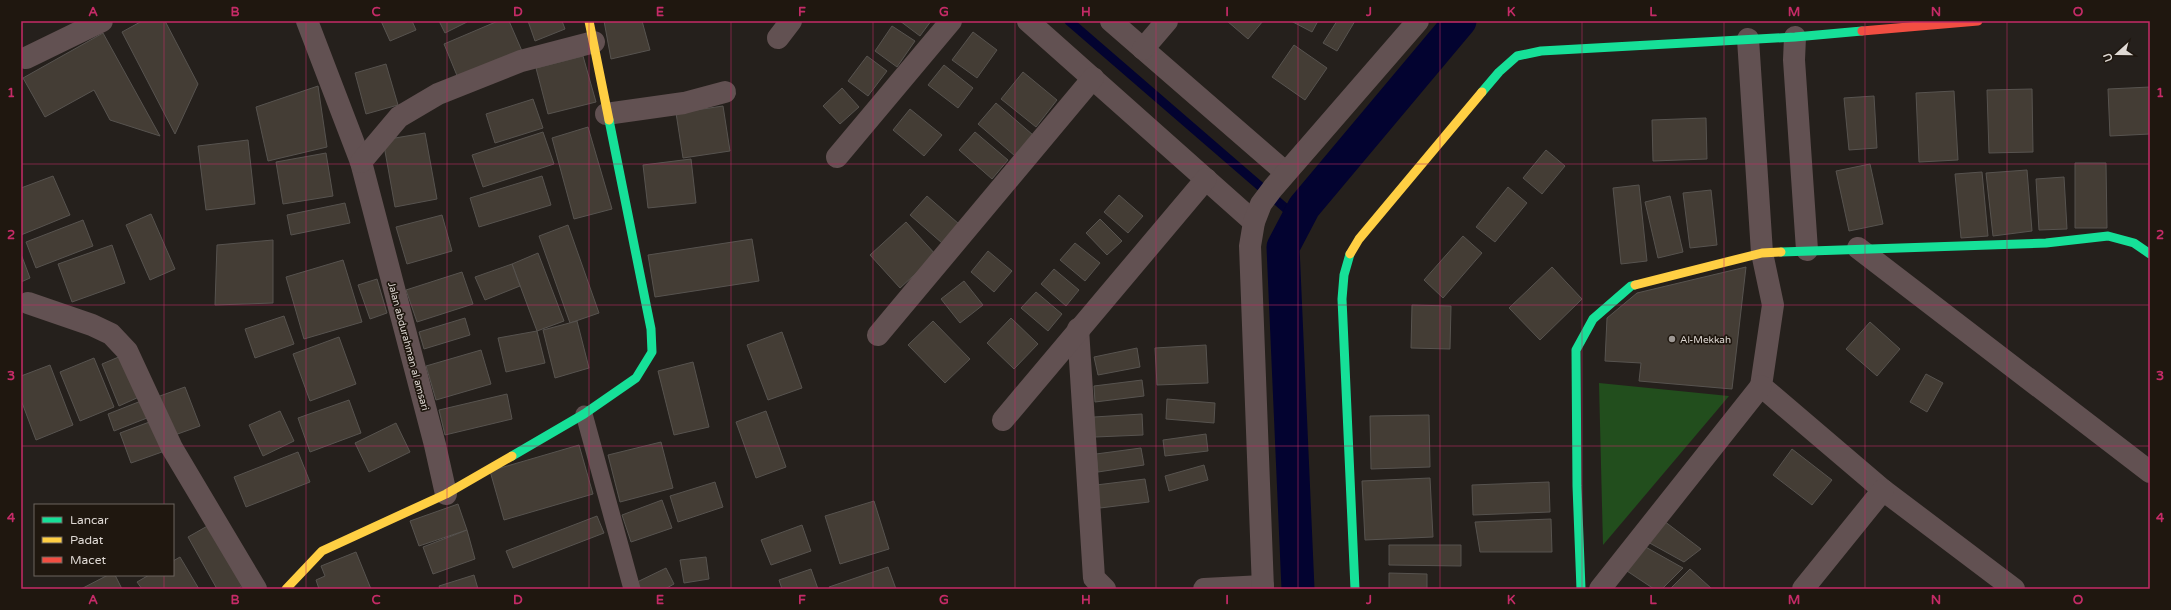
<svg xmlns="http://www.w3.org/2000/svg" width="2171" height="610" viewBox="0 0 2171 610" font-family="'Varela Round',sans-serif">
<rect width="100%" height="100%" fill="#25201c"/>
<path fill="#224e1d" d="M1599 383 1729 396 1603 545Z"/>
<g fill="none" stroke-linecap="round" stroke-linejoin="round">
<path stroke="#030330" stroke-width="9" d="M1069 21 1298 219"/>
<path stroke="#030330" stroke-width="33" d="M1298 589 1283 247 1304 207 1460 21"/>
</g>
<g fill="#443d35" stroke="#57534f">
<path d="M142 21H165L198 84 175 134 122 32Z"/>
<path d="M381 21H412L416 30 390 41Z"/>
<path d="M439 21H466L467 22 445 33Z"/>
<path d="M498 21H509L522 51 458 78 444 44Z"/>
<path d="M528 21H562L565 29 535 41Z"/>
<path d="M604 21H642L650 50 611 59Z"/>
<path d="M900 21H931L920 36Z"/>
<path d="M1227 21H1263L1248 39Z"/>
<path d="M1291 21H1318L1312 32Z"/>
<path d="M1337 21H1355L1337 51 1323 43Z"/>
<path d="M892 26 915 41 897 67 875 51Z"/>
<path d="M973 32 997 50 977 78 952 60Z"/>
<path d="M103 33 160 136 110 120 94 90 45 117 23 78Z"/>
<path d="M1294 45 1327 68 1305 100 1272 77Z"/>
<path d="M583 56 596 102 548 114 536 68Z"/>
<path d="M867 56 887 71 868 96 848 81Z"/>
<path d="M386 64 398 105 366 114 355 73Z"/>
<path d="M944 65 973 88 958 108 928 85Z"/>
<path d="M1023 72 1057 100 1036 127 1001 99Z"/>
<path d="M318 86 327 147 268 161 256 107Z"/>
<path d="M2150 87V134L2110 136 2108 89Z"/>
<path d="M842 88 859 107 840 124 823 106Z"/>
<path d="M2032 89 2033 152 1989 153 1987 90Z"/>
<path d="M1954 91 1958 160 1919 162 1916 93Z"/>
<path d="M1874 96 1877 148 1849 150 1844 98Z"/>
<path d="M533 99 543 128 495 143 486 114Z"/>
<path d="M996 103 1033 135 1015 156 978 124Z"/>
<path d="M723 106 730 151 683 158 676 113Z"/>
<path d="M910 109 942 135 924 156 893 130Z"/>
<path d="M1706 118 1707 159 1653 161 1652 120Z"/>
<path d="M588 127 612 209 574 219 552 138Z"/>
<path d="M543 132 554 164 483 187 472 155Z"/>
<path d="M975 132 1008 160 992 179 959 150Z"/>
<path d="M425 133 437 199 395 207 383 140Z"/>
<path d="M248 140 255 204 206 210 198 146Z"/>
<path d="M1546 150 1565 166 1542 194 1523 178Z"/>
<path d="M326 153 333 196 283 204 276 162Z"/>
<path d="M691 159 696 203 648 208 643 165Z"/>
<path d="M2075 163H2106L2107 228H2075Z"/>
<path d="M1870 164 1883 224 1849 231 1836 171Z"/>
<path d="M2027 170 2032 231 1993 236 1986 173Z"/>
<path d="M1982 172 1988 236 1961 238 1955 174Z"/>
<path d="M53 176 70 215 21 235V188Z"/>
<path d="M542 176 551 205 479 227 470 198Z"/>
<path d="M2064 177 2067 229 2039 230 2036 179Z"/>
<path d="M1639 185 1647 261 1621 264 1613 188Z"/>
<path d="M1508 187 1527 203 1495 242 1476 227Z"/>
<path d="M1711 190 1717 245 1690 248 1683 193Z"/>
<path d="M1119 195 1143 216 1128 233 1104 212Z"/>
<path d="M927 196 959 224 942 243 910 215Z"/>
<path d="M1670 196 1683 252 1658 258 1645 202Z"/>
<path d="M345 203 350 223 291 235 287 215Z"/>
<path d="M151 214 175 269 150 280 126 225Z"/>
<path d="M442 215 452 251 407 264 396 227Z"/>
<path d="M1100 219 1122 241 1107 255 1086 233Z"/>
<path d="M83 220 93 246 36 268 26 242Z"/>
<path d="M906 222 936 255 900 288 870 255Z"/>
<path d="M568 225 599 313 570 323 539 236Z"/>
<path d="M1463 236 1482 253 1443 298 1424 280Z"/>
<path d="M752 239 759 281 655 297 648 255Z"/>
<path d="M273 240V303L215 305 217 245Z"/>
<path d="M1075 243 1100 263 1085 281 1060 260Z"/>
<path d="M112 245 125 283 72 302 58 264Z"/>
<path d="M988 251 1012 271 994 292 971 272Z"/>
<path d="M538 253 564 321 537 331 512 264Z"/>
<path d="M21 254 30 278 21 282Z"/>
<path d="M343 260 362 322 304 339 286 277Z"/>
<path d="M512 264 520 286 485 300 475 277Z"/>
<path d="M1552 267 1582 299 1540 340 1509 308Z"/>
<path d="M1746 267 1732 389 1639 381 1641 363 1605 361 1607 318 1637 293Z"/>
<path d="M1054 269 1079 290 1066 306 1041 284Z"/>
<path d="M462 272 473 304 417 322 406 290Z"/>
<path d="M377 279 387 313 370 319 358 285Z"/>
<path d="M964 281 983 305 960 323 941 299Z"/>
<path d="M1036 292 1062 314 1048 331 1021 308Z"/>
<path d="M1412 305 1451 306 1450 349 1411 348Z"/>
<path d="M284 316 294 344 255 358 245 329Z"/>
<path d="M465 318 470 335 424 349 419 332Z"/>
<path d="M1011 318 1038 344 1014 369 987 343Z"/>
<path d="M577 321 589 368 555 378 543 330Z"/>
<path d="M933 321 970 359 945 383 908 345Z"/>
<path d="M1870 322 1900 349 1877 376 1846 349Z"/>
<path d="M537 331 545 363 506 372 498 338Z"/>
<path d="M782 332 802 388 768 400 747 345Z"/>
<path d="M339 337 356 384 310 401 293 354Z"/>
<path d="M1206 345 1208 383 1157 385 1155 348Z"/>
<path d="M1137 348 1140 367 1098 375 1094 357Z"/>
<path d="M481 350 491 384 436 400 426 366Z"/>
<path d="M121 356 139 397 119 406 102 364Z"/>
<path d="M94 358 114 407 80 421 60 372Z"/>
<path d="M693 362 709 427 674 435 658 371Z"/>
<path d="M50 365 73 425 36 440 21 400V376Z"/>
<path d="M1926 374 1943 383 1927 412 1910 402Z"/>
<path d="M1142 380 1144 396 1095 402 1094 386Z"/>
<path d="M185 387 200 426 172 436 157 397Z"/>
<path d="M507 394 512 419 445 435 439 410Z"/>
<path d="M1167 399 1215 403 1214 423 1166 419Z"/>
<path d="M349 400 361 433 310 452 298 418Z"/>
<path d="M141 401 147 418 114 431 108 414Z"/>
<path d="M280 411 294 441 263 456 249 425Z"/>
<path d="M766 411 786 467 756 478 736 422Z"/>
<path d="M1142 414 1143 435 1095 437 1094 417Z"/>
<path d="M1429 415 1430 467 1371 469 1370 416Z"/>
<path d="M152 421 162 452 131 463 120 433Z"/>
<path d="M396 423 410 452 369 472 355 443Z"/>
<path d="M1206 434 1208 451 1165 456 1163 440Z"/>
<path d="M661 442 673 488 620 502 608 455Z"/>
<path d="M579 445 593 494 504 520 490 471Z"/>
<path d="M1141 448 1144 465 1098 472 1096 454Z"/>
<path d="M1792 449 1832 480 1812 505 1773 475Z"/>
<path d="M298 452 310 482 246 507 234 477Z"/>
<path d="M1204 465 1208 480 1169 491 1165 476Z"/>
<path d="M1430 478 1433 537 1365 540 1362 481Z"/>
<path d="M1145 479 1149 502 1100 508 1096 485Z"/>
<path d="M715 482 723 507 678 522 670 496Z"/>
<path d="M1549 482 1550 512 1473 515 1472 485Z"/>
<path d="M662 500 672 528 631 542 622 515Z"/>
<path d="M874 501 889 549 840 564 825 516Z"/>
<path d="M458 504 467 530 419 546 410 521Z"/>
<path d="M597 516 604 533 513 568 506 551Z"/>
<path d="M1551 519 1552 552H1480L1475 522Z"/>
<path d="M1664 521 1701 549 1684 562 1646 541Z"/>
<path d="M211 524 245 584 237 589H217L188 537Z"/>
<path d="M802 525 811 551 771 565 761 540Z"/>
<path d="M467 530 475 559 433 574 423 547Z"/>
<path d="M1389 545H1461V566L1389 565Z"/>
<path d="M1642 545 1683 568 1662 589H1654L1624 569Z"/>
<path d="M356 552 371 589H319L316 580 325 576 321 566Z"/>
<path d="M180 557 199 589H142L137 582 149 575H173V561Z"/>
<path d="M706 557 709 579 684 583 680 560Z"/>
<path d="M888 567 896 589H830L829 587Z"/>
<path d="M666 568 674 584 665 589H636L633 584Z"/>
<path d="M811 569 818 589H782L779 580Z"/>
<path d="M1690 569 1712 589H1670Z"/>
<path d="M1389 573 1427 574V589H1389Z"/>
<path d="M108 575H115L122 589H81Z"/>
<path d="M474 575 478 589H440L439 586Z"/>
</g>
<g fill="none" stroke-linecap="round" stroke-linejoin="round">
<path stroke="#625152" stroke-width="17" d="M584 414 632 589"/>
<g stroke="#625152" stroke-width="22">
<path d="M307 21 361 162 435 445 446 494"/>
<path d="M1028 21 1254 222"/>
<path d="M1111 21 1285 172"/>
<path d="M1795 37 1794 60 1807 250"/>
<path d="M778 38 791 21"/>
<path d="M1748 39 1762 253 1773 305 1761 386 1883 490 2014 589"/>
<path d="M1143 49 1167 21"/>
<path d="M26 58 102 21"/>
<path d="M606 114 684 103 725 92"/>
<path d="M837 157 951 21"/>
<path d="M361 162 399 117 438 94 521 61 594 42"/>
<path d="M1858 248 2150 472"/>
<path d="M28 303 92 325 111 334 127 351 172 448 256 589"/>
<path d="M1078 329 1094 578 1105 589"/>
<path d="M878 335 1093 78"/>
<path d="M1003 420 1206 179"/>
<path d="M1204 589 1263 586"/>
<path d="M1263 589 1250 246 1254 222 1261 204 1273 188 1418 21"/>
<path d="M1600 589 1761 386"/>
<path d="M1803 589 1883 490"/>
</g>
<g stroke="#16e098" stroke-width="9">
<path d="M1482 92 1499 72 1517 56 1541 51 1795 37 1862 31"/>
<path d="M1781 252 2046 243 2108 236 2134 243 2150 254"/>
<path d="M1350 254 1344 275 1342 299 1355 589"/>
<path d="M512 456 584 414 636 378 652 352 651 329 609 120"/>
<path d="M1581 589 1577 486 1576 350 1593 319 1631 286 1635 285"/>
</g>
<g stroke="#ffcf43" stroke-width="9">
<path d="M589 21 609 120"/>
<path d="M1350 254 1359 239 1482 92"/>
<path d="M1635 285 1762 253 1781 252"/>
<path d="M286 589 322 551 446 494 512 456"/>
</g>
<path stroke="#f24e42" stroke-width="9" d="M1862 31 1978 21"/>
</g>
<path fill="none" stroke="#c52b67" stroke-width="1" stroke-opacity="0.55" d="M164 21V505M306 21V589M447 21V589M589 21V589M731 21V589M873 21V589M1015 21V589M1156 21V589M1298 21V589M1440 21V589M1582 21V589M1724 21V589M1865 21V589M2007 21V589M21 164H2150M21 305H2150M21 446H2150M164 575V589"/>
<circle fill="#9e9894" stroke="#1f170f" stroke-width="1.5" cx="1672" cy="339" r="4"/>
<g text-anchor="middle" stroke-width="3.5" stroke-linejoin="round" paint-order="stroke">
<g font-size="10" fill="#dfd9d4" stroke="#1f170f" text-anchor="start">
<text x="1680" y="343">Al-Mekkah</text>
</g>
<g font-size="10" fill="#dfd9d4" stroke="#1f170f">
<text transform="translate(409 346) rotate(75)" y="4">Jalan abdurahman al amsari</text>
</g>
</g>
<rect width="2171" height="610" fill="none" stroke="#1f170f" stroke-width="44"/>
<rect x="34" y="504" width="140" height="72" fill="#1f170f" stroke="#6c655e"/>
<rect x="42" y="517" width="20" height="6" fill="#16e098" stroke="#6c655e"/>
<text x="70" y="524" font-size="12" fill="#dfd9d4">Lancar</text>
<rect x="42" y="537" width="20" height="6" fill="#ffcf43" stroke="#6c655e"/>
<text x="70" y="544" font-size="12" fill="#dfd9d4">Padat</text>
<rect x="42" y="557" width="20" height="6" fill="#f24e42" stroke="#6c655e"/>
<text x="70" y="564" font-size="12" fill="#dfd9d4">Macet</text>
<g transform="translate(2117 54) rotate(249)" stroke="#1f170f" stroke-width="3" paint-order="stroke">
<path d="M0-3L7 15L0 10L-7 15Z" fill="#dfd9d4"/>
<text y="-6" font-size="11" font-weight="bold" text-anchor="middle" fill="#dfd9d4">U</text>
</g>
<rect x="22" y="22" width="2127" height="566" fill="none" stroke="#c52b67" stroke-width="1.5"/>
<g font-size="13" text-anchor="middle" font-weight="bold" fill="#c52b67">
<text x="93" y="16">A</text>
<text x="235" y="16">B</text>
<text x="376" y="16">C</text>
<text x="518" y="16">D</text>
<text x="660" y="16">E</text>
<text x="802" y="16">F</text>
<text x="944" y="16">G</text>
<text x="1086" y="16">H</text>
<text x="1227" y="16">I</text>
<text x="1369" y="16">J</text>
<text x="1511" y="16">K</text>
<text x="1653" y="16">L</text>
<text x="1794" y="16">M</text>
<text x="1936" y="16">N</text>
<text x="2078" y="16">O</text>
<text x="11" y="97">1</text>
<text x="2160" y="97">1</text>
<text x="11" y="239">2</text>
<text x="2160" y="239">2</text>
<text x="11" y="380">3</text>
<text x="2160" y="380">3</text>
<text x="11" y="522">4</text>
<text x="2160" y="522">4</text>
<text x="93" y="604">A</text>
<text x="235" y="604">B</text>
<text x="376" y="604">C</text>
<text x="518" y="604">D</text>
<text x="660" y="604">E</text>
<text x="802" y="604">F</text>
<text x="944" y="604">G</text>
<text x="1086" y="604">H</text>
<text x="1227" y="604">I</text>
<text x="1369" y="604">J</text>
<text x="1511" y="604">K</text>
<text x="1653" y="604">L</text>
<text x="1794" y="604">M</text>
<text x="1936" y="604">N</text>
<text x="2078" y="604">O</text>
</g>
</svg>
